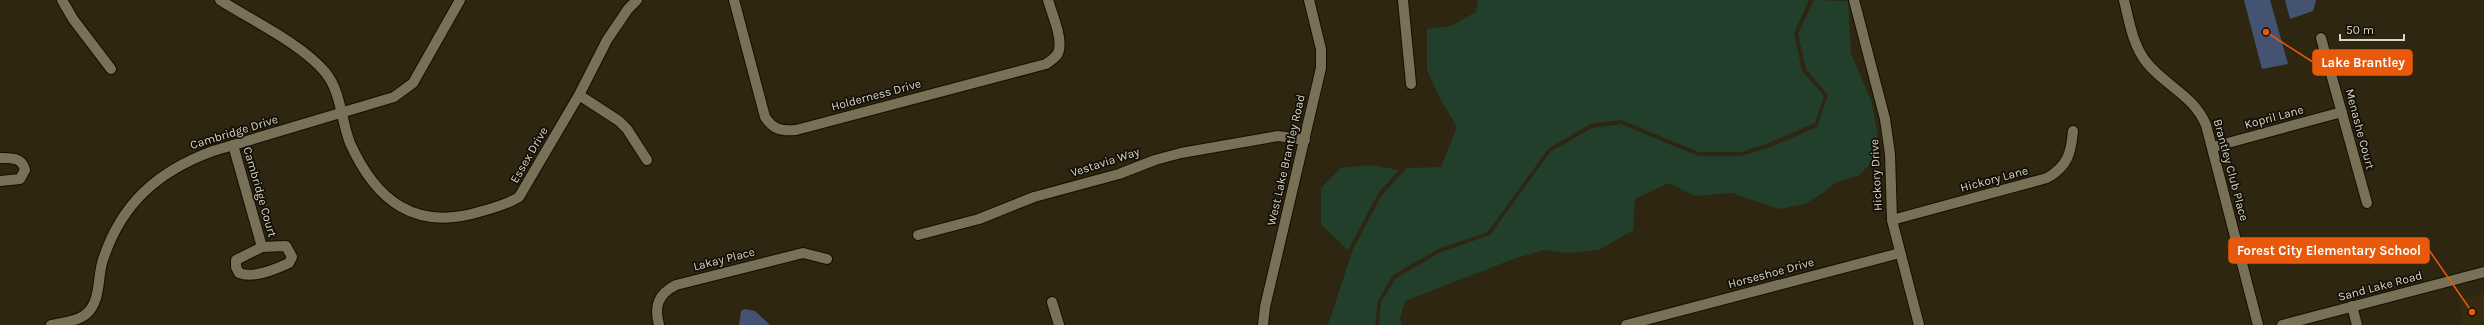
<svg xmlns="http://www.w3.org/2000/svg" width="2484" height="325" viewBox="0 0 2484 325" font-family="Karla,sans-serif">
<rect width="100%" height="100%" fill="#2e2610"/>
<path fill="#362b0e" d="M2484 293V325H2463L2458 300Z"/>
<g fill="#223f2c">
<path d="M1478 0H1809L1794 33 1802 71 1824 96 1815 123 1766 144 1741 152H1699L1621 120 1590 124 1548 149 1488 232 1440 248 1393 275 1378 300 1375 325H1328L1353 249 1382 195 1407 168 1441 167 1457 127 1441 100 1427 70V29L1451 26 1476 12Z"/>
<path d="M1814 0 1848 1 1851 53 1872 103 1878 137 1872 162 1858 176 1836 182 1823 193 1805 204 1779 209 1732 193 1695 196 1669 183 1635 199 1633 230 1599 250 1567 253 1544 250 1516 258 1405 301 1400 318 1402 325H1379L1381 302 1396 278 1441 252 1490 235 1550 152 1592 128 1621 124 1698 156H1741L1768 148 1817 127 1828 95 1806 69 1798 34Z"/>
<path d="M1370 165 1399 170 1379 192 1348 250 1321 224V188L1341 168Z"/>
</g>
<g fill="#445371">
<path d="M2244 0H2270L2288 64 2262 69Z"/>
<path d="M2285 0H2316L2313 11 2290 19Z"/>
<path d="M745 309 755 311 770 325H739L741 311Z"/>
</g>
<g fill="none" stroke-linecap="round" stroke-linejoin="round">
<defs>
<g id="minor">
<path d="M62 0 73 19 111 69"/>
<path d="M220 0C251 20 302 44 325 72 341 91 341 120 350 143 376 201 415 231 479 212 493 208 506 205 519 197L579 95 607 40 628 9 637 0"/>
<path d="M734 0 765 117C774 130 781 131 796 130L1046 64C1051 60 1058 57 1059 50 1062 36 1052 14 1048 0"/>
<path d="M1403 0 1411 84"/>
<path d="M1854 0 1885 119 1890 154 1892 220 1919 325"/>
<path d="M2124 0C2129 21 2133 46 2147 63 2166 86 2194 96 2206 125L2258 325"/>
<path d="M2321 38 2367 203"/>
<path d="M579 95 619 121 627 129 647 160"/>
<path d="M233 145 262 247 286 246 292 257 289 263C276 269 253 279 239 273L236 267V260L262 247"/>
<path d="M2213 147 2342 112"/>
<path d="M0 158C11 158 22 157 25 170L20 179 0 181"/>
<path d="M1892 220 2047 178C2068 166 2071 153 2073 131"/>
<path d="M918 235 979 219 1034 197 1119 174 1155 160 1181 153 1278 136 1305 140"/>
<path d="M1052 302 1059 325"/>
<path d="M2352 306 2357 325"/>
<path d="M51 325C64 322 82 321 90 310 100 297 98 278 102 263 120 204 158 171 213 151L394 97 413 83 460 0"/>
<path d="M659 325C654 306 658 294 676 285L803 253 827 259"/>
<path d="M1263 325 1265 307 1321 68V49L1309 0"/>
<path d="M1626 325 1900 253"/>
<path d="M2282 325 2484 272"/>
</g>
</defs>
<use href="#minor" stroke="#160e00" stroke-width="12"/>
<use href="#minor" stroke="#797058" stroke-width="10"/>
</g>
<g text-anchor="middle" stroke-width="3.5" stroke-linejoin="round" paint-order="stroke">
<g font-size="12" fill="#d9d4c7" stroke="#130f07">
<text transform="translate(876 95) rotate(-15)" y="4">Holderness Drive</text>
<text transform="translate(2274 117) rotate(-15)" y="4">Kopril Lane</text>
<text transform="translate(2360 129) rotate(75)" y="4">Menashe Court</text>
<text transform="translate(234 132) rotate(-17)" y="4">Cambridge Drive</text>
<text transform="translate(529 155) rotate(-60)" y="4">Essex Drive</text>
<text transform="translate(1286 160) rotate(-77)" y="4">West Lake Brantley Road</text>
<text transform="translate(1105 162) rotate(-18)" y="4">Vestavia Way</text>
<text transform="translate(2231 170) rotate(75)" y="4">Brantley Club Place</text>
<text transform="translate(1876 175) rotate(-93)" y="4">Hickory Drive</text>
<text transform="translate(1994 179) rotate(-15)" y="4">Hickory Lane</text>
<text transform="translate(260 192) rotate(74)" y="4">Cambridge Court</text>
<text transform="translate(724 259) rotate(-14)" y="4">Lakay Place</text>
<text transform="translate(1771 273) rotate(-15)" y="4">Horseshoe Drive</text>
<text transform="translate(2380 286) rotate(-15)" y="4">Sand Lake Road</text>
</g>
</g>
<path fill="none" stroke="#e8590c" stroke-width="1.5" d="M2266 32L2313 62M2472 312L2429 250"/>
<g fill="#e8590c" stroke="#130f07" stroke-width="1.5">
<circle cx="2266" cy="32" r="4"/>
<circle cx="2472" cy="312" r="4"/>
</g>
<g fill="#e8590c" stroke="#e8590c" stroke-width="1.5">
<rect x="2313" y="50" width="99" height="25" rx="4"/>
<rect x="2229" y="238" width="200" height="25" rx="4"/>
</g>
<g font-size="13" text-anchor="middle" font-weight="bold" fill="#fff">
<text x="2363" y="67">Lake Brantley</text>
<text x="2329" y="255">Forest City Elementary School</text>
</g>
<path d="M2340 34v6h64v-6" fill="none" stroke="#d9d4c7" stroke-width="2"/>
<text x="2346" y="34" font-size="12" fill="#d9d4c7" stroke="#130f07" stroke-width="3" paint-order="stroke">50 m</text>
</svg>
